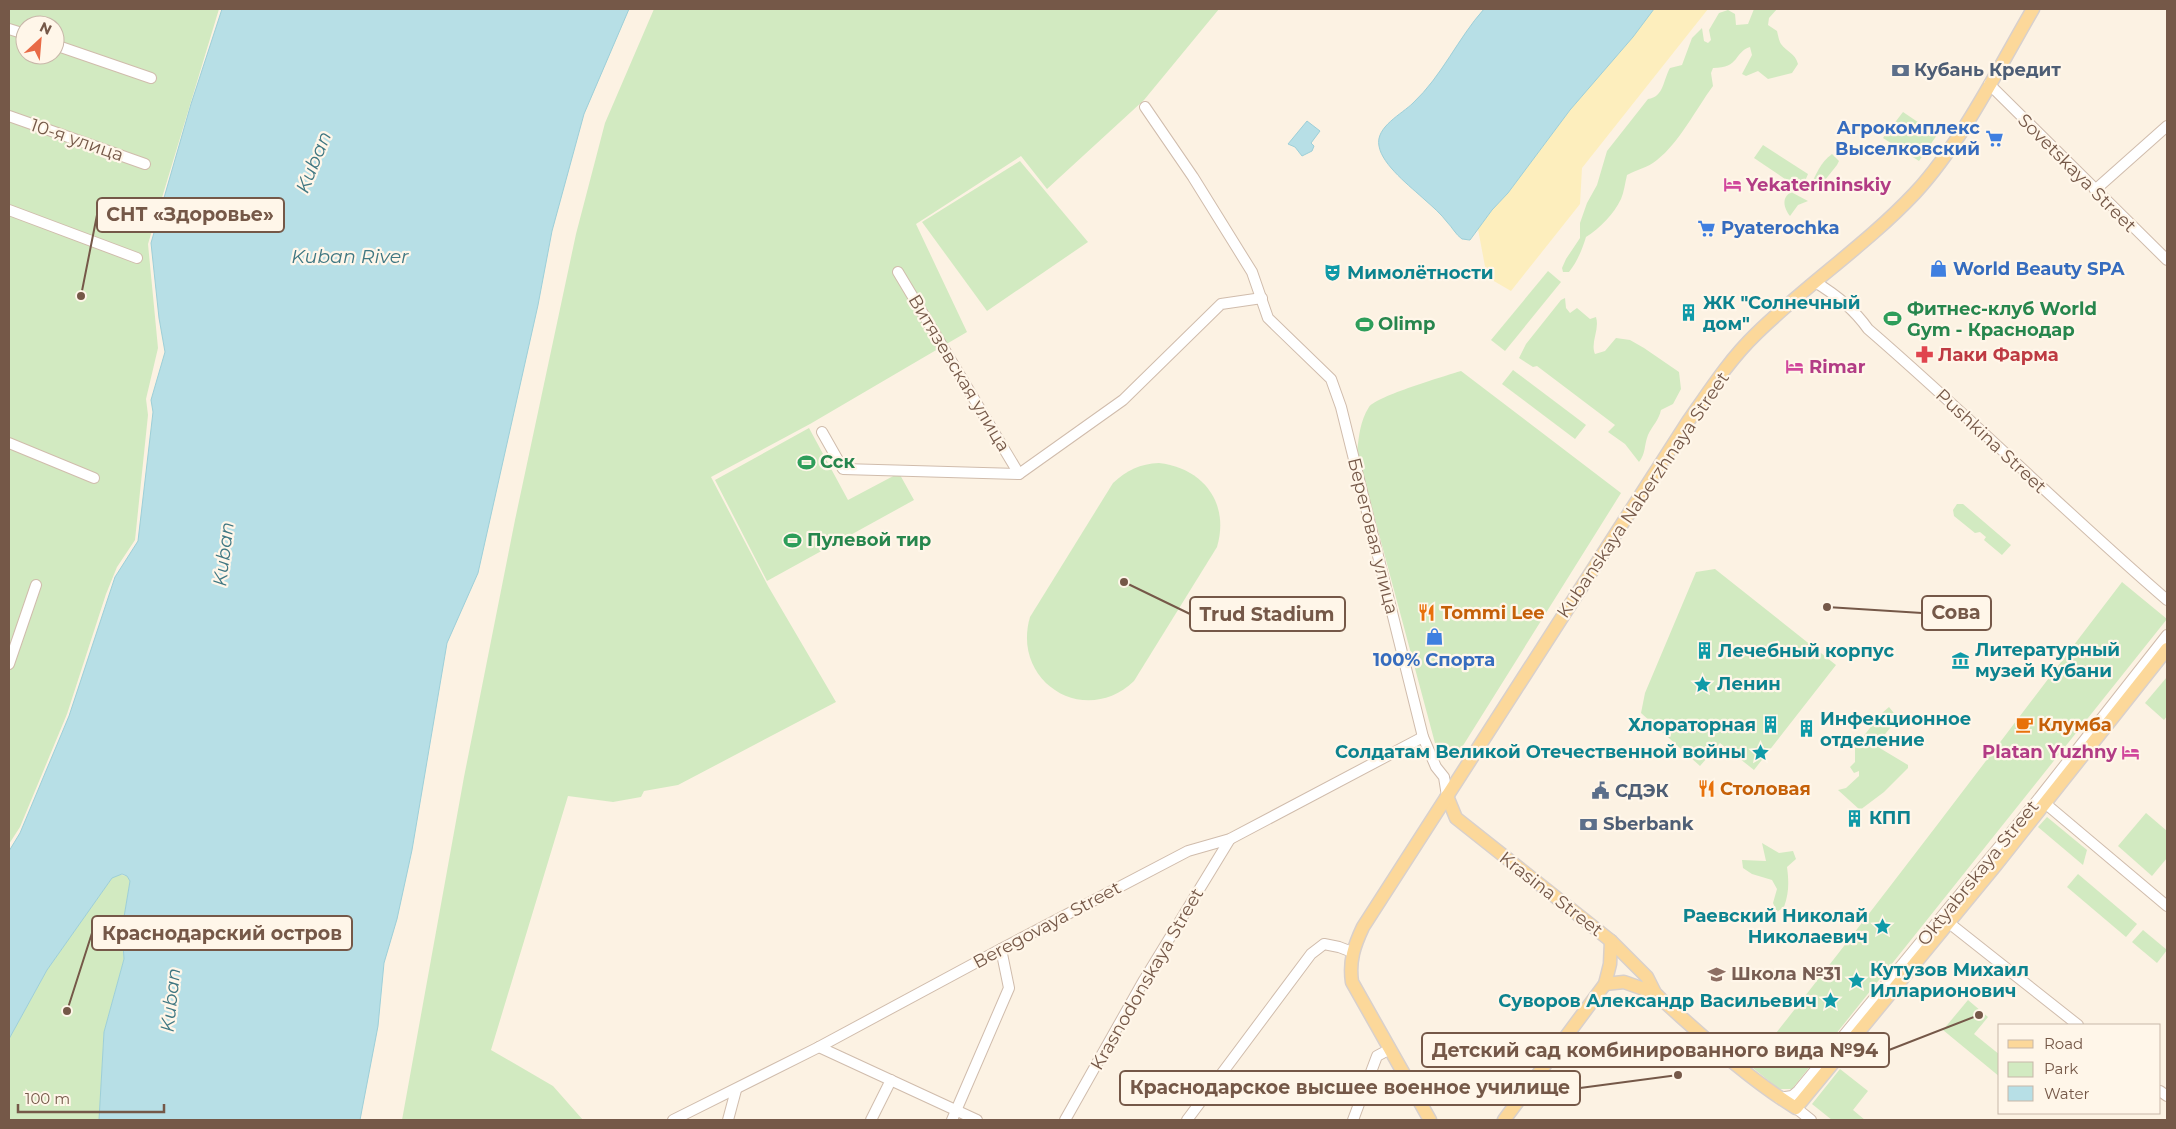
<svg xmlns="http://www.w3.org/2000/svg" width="2176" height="1129" viewBox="0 0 2176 1129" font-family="Montserrat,sans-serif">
<rect width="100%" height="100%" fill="#fcf2e3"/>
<g fill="#d2eac1" fill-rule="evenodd">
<path d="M9 9H219L148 244 158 348 146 399 148 415 135 540 117 567 106 594 67 714 20 827 9 844ZM25 25H55V55H25Z"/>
<path d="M654 9H1219L1144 100 1047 189 1021 156 916 224 967 332 810 424 711 477 768 586 836 702 678 785 644 791 641 797 613 802 568 796 491 1050 553 1086 583 1120H402L464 777 515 520 576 234 605 123Z"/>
<path d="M1754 9H1777L1769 18 1768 25 1777 31C1778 35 1779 41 1781 44 1787 52 1795 53 1798 64L1792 73 1768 79 1758 71 1746 76 1742 74 1752 55 1750 47C1734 52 1740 68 1713 68L1711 73 1713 86C1696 109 1679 143 1657 160 1647 168 1638 169 1627 175 1625 183 1624 192 1621 199 1614 214 1600 228 1586 237 1582 250 1577 262 1569 272H1563L1562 268 1566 259 1580 238V223L1587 203 1597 185 1607 151 1648 99C1664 97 1663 80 1670 68L1682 65 1692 38 1702 28 1704 41 1708 43 1711 40 1709 30 1719 13 1728 10 1735 14 1736 25 1748 24Z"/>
<path d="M1903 112 1937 135 1919 161 1883 138Z"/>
<path d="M1763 145 1808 174 1803 186 1785 179 1754 158Z"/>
<path d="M1832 154 1839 161 1837 165 1817 190 1810 188C1815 175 1821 162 1832 154Z"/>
<path d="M1020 161 1088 242 987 311 922 222Z"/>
<path d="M1791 192 1808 201 1798 205 1790 216C1784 208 1781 198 1791 192Z"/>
<path d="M1548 271 1561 282 1505 351 1491 340Z"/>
<path d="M1565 298 1566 308 1570 313 1577 308 1590 319 1596 317C1600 330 1590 342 1595 354L1605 351 1616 338 1630 340 1644 348 1679 372 1681 389 1673 404 1661 410C1659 420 1652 426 1648 435 1644 445 1646 453 1639 462L1625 444 1608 432 1615 425 1537 366 1533 367 1519 358 1526 344 1561 300Z"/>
<path d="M1513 370 1586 425 1575 439 1502 384Z"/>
<path d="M1461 371 1621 493 1454 760 1439 758 1357 452C1359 436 1360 421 1369 407 1377 396 1445 376 1461 371Z"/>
<path d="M809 428 848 500 899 473 914 500 767 581 715 480Z"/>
<path d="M1159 463C1203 468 1230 503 1217 547L1134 681C1085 728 1011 682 1030 617L1113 483C1127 470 1140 464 1159 463Z"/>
<path d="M1957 504H1963L2011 545 2002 555 1984 540 1986 537 1980 532 1975 533 1954 516 1953 510Z"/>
<path d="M1715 569 1836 665 1754 770 1720 743 1700 766 1641 713 1645 693 1696 572Z"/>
<path d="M2122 582 2167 619 1792 1089H1779L1748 1064 1747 1059 1754 1047 1761 1052C1884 897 2002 739 2122 582Z"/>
<path d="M2167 677V716L2164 720 2145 703Z"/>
<path d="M1889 707 1898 718 1878 743V747L1908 765V768L1884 792 1860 810 1838 790 1846 788 1859 776V771L1854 773 1850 767 1855 762V747L1881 714Z"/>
<path d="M2146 813 2167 831V858L2152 876 2118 846Z"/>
<path d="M2047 817 2087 850 2083 865 2038 827Z"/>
<path d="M1762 843 1779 853 1793 851 1796 859 1787 867C1789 882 1789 893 1784 907L1777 912 1773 903 1777 889 1772 880 1752 874 1743 868 1742 860 1766 861Z"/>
<path d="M117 874 127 876 130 881 122 929 124 959 104 1032 99 1120H9V1039L47 970 112 878Z"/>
<path d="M2078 874 2137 924 2126 937 2067 887Z"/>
<path d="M2143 930 2167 950 2157 963 2132 942Z"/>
<path d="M1968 1000 1988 1017 1974 1034 2000 1055V1077L1943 1030Z"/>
<path d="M1840 1069 1868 1091 1853 1110 1865 1120H1832L1812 1104Z"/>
</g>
<path fill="#fdeebd" d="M1654 9H1708L1582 168 1580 204 1511 291 1487 277 1478 229 1492 210 1508 193 1570 110 1633 37Z"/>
<g fill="#b7dfe6" stroke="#9dcfd8">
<path d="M222 9H629L584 114 552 231 538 305 478 573 447 643 412 850 397 919 384 963 378 1026 360 1120H99L104 1032 124 959 122 929 130 881 127 876 122 874 112 878 47 970 9 1039V851L20 833 69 716 115 577 138 541 153 412 151 400 165 352 159 318 151 243 191 104Z"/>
<path d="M1484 9H1654L1633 37 1570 110 1508 193 1492 210 1470 240C1468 240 1464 239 1462 239 1456 235 1452 227 1447 222 1441 214 1433 207 1425 200 1411 187 1382 165 1379 146 1375 127 1402 114 1413 103 1442 76 1458 38 1484 9Z"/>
<path d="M1307 121 1320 131 1311 143 1314 146 1312 151 1302 156 1295 147 1288 144Z"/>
</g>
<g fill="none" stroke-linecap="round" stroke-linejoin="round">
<defs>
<g id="minor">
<path d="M9 29 25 34"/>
<path d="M55 45 151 78"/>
<path d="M1989 84 2167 260"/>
<path d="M1145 107 1193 177 1252 272 1268 318 1331 379 1341 407 1423 737 1436 767 1444 777 1447 796"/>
<path d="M9 116 145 164"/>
<path d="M2095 190 2167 126"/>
<path d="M9 210 137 258"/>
<path d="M898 272 1019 474"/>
<path d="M1815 282C1835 294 1854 309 1868 329 1970 417 2065 512 2167 600"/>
<path d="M822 432 843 469 1019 474 1123 400 1221 304 1262 298"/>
<path d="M9 443 94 478"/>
<path d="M9 664 36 585"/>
<path d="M2040 799 2167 906"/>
<path d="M1944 919 2078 1025"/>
<path d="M819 1047 977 1120"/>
<path d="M2160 1091 2167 1096"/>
<path d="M1779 1098 1792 1096 1798 1091 2039 798 2167 635"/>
<path d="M1796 1108 1811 1120"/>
<path d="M673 1120 819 1047 1001 949 1188 851 1230 839 1423 737"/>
<path d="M728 1120 736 1090"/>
<path d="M871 1120 891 1080"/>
<path d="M952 1120 1009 988 1001 949"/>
<path d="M1065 1120 1144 980 1230 839"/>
<path d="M1187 1120 1311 954 1324 944 1339 947 1352 952"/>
<path d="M1353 1120 1377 1056 1390 1049"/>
</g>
<g id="major">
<path d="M1447 796 1456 818 1611 941 1647 977 1655 993 1661 999C1704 1037 1747 1078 1796 1108L1996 865 2167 649"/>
<path d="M1605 984 1624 982 1655 993"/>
<path d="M1430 1120 1352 982C1349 961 1354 946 1363 927L1687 423C1708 393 1729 360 1756 334 1807 284 1866 245 1915 193 1962 142 1998 69 2033 9"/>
<path d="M1504 1120 1605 984 1610 964 1611 941"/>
</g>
</defs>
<use href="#minor" stroke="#d0bcac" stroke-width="12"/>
<use href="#major" stroke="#d8d0cc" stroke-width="15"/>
<use href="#minor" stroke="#fff" stroke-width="10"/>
<use href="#major" stroke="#fcd89a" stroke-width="12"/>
</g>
<defs>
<symbol id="bank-bare" viewBox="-9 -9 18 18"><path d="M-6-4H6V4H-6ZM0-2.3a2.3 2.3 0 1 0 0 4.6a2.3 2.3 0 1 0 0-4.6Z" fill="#5c6f8a" stroke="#fff6e9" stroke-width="2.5" paint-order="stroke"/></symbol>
<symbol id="supermarket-bare" viewBox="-9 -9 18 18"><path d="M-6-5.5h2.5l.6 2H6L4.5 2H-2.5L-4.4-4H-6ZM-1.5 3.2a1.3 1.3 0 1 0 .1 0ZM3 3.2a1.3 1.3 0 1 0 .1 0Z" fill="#3f7fe0" stroke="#fff6e9" stroke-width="2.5" paint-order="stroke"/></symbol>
<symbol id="hotel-bare" viewBox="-9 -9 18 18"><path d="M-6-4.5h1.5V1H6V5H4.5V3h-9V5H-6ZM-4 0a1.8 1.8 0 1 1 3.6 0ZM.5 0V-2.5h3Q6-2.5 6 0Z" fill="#d1479c" stroke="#fff6e9" stroke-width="2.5" paint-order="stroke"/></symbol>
<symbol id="shop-bare" viewBox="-9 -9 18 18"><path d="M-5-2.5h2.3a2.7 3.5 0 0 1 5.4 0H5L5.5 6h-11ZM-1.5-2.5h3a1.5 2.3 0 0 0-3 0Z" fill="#3f7fe0" stroke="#fff6e9" stroke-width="2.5" paint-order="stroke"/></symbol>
<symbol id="theatre-bare" viewBox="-9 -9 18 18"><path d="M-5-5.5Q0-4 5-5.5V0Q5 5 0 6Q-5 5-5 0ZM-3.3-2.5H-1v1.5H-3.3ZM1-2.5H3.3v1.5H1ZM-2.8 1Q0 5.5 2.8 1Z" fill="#0f9aa8" stroke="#fff6e9" stroke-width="2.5" paint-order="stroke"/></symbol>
<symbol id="building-bare" viewBox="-9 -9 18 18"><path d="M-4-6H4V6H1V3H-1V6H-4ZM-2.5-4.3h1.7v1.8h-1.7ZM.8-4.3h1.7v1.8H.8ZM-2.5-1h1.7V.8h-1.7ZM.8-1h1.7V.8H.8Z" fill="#0f9aa8" stroke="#fff6e9" stroke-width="2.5" paint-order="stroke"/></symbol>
<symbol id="stadium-bare" viewBox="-9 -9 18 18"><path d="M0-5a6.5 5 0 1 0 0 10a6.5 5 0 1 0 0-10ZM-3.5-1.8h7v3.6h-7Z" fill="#2e9e5b" stroke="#fff6e9" stroke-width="2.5" paint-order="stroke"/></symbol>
<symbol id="pharmacy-bare" viewBox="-9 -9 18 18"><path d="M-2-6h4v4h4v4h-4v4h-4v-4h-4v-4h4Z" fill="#e0444e" stroke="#fff6e9" stroke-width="2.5" paint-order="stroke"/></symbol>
<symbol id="restaurant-bare" viewBox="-9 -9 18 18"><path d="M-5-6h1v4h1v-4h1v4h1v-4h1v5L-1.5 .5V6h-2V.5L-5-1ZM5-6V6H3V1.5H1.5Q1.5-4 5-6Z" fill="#e8710a" stroke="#fff6e9" stroke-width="2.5" paint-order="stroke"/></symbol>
<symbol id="museum-bare" viewBox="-9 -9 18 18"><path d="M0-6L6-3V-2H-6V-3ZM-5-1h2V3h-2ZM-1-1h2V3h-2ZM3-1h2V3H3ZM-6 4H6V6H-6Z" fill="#0f9aa8" stroke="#fff6e9" stroke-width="2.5" paint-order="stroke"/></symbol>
<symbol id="sight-bare" viewBox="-9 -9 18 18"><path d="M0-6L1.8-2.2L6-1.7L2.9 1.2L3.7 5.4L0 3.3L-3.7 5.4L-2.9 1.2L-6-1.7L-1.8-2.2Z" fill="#0f9aa8" stroke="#fff6e9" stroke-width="2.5" paint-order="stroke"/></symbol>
<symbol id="cafe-bare" viewBox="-9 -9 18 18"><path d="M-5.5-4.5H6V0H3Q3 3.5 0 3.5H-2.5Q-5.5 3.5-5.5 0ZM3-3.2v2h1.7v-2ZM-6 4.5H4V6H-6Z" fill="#e8710a" stroke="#fff6e9" stroke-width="2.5" paint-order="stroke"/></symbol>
<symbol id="civic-bare" viewBox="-9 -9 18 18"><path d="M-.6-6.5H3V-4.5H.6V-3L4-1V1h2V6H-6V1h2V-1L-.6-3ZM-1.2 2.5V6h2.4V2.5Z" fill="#5c6f8a" stroke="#fff6e9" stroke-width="2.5" paint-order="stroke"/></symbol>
<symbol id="school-bare" viewBox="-9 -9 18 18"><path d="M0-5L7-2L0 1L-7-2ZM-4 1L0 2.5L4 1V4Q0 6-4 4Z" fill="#8d6e63" stroke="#fff6e9" stroke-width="2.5" paint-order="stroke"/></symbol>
</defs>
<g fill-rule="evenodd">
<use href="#bank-bare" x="1888" y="58" width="25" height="25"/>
<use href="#supermarket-bare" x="1982" y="126" width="25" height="25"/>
<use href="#hotel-bare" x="1720" y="172" width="25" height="25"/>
<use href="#supermarket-bare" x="1694" y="216" width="25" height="25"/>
<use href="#shop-bare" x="1926" y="256" width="25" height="25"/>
<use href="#theatre-bare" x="1320" y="260" width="25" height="25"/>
<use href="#building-bare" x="1676" y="300" width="25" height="25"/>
<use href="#stadium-bare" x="1880" y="306" width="25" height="25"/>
<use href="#stadium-bare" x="1352" y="312" width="25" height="25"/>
<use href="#pharmacy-bare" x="1912" y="342" width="25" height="25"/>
<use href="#hotel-bare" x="1782" y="354" width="25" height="25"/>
<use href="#stadium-bare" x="794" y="450" width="25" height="25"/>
<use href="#stadium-bare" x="780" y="528" width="25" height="25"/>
<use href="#restaurant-bare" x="1414" y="600" width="25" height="25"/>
<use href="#shop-bare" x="1422" y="624" width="25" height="25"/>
<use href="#building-bare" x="1692" y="638" width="25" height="25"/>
<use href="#museum-bare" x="1948" y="648" width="25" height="25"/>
<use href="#sight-bare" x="1690" y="672" width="25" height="25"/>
<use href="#building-bare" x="1758" y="712" width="25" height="25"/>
<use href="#cafe-bare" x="2012" y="712" width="25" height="25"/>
<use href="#building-bare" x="1794" y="716" width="25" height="25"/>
<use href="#sight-bare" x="1748" y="740" width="25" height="25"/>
<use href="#hotel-bare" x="2118" y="740" width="25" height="25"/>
<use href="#restaurant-bare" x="1694" y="776" width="25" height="25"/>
<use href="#civic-bare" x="1588" y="778" width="25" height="25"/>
<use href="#building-bare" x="1842" y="806" width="25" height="25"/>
<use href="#bank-bare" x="1576" y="812" width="25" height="25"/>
<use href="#sight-bare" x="1870" y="914" width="25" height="25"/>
<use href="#school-bare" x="1704" y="962" width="25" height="25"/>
<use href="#sight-bare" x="1844" y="968" width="25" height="25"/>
<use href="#sight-bare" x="1818" y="988" width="25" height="25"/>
</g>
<g text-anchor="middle" stroke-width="4.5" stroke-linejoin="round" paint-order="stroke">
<g font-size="18" font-weight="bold" fill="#4e5e75" stroke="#fff6e9" text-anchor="start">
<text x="1914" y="76">Кубань Кредит</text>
<text x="1615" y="797">СДЭК</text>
<text x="1603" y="830">Sberbank</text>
</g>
<g font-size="18" font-weight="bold" fill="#366cbe" stroke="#fff6e9" text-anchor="start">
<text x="1980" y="134" text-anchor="end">Агрокомплекс<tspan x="1980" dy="21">Выселковский</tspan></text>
<text x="1721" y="234">Pyaterochka</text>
<text x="1953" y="275">World Beauty SPA</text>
<text x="1434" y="666" text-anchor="middle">100% Спорта</text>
</g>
<g font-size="18" fill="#755848" stroke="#fff6e9">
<text transform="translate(77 140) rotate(19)" y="6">10-я улица</text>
<text transform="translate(2077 173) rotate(45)" y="6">Sovetskaya Street</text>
<text transform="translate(959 373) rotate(59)" y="6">Витязевская улица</text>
<text transform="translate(1991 441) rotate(43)" y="6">Pushkina Street</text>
<text transform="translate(1643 495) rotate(-56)" y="6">Kubanskaya Naberzhnaya Street</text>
<text transform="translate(1373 536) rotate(76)" y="6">Береговая улица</text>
<text transform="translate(1978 873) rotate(-51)" y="6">Oktyabrskaya Street</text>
<text transform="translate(1551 894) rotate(38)" y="6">Krasina Street</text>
<text transform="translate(1047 925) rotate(-28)" y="6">Beregovaya Street</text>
<text transform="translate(1147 979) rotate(-60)" y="6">Krasnodonskaya Street</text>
</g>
<g font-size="18" font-weight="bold" fill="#b23c85" stroke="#fff6e9" text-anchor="start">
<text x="1746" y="191">Yekaterininskiy</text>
<text x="1809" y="373">Rimar</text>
<text x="2117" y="758" text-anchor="end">Platan Yuzhny</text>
</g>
<g font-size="18" font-weight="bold" fill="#0d838f" stroke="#fff6e9" text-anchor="start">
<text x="1347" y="279">Мимолётности</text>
<text x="1703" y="309">ЖК "Солнечный<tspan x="1703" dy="21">дом"</tspan></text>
<text x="1975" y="656">Литературный<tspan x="1975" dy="21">музей Кубани</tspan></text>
<text x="1718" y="657">Лечебный корпус</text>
<text x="1717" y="690">Ленин</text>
<text x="1820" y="725">Инфекционное<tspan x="1820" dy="21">отделение</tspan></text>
<text x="1756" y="731" text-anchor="end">Хлораторная</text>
<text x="1746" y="758" text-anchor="end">Солдатам Великой Отечественной войны</text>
<text x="1869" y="824">КПП</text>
<text x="1868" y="922" text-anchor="end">Раевский Николай<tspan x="1868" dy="21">Николаевич</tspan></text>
<text x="1870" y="976">Кутузов Михаил<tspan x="1870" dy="21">Илларионович</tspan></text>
<text x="1817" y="1007" text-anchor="end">Суворов Александр Васильевич</text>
</g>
<g font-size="18" font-weight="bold" fill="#27864d" stroke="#fff6e9" text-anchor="start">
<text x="1907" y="315">Фитнес-клуб World<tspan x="1907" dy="21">Gym - Краснодар</tspan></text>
<text x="1378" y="330">Olimp</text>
<text x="820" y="468">Сск</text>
<text x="807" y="546">Пулевой тир</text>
</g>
<g font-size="18" font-weight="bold" fill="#be3a42" stroke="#fff6e9" text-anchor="start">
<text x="1938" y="361">Лаки Фарма</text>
</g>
<g font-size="18" font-weight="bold" fill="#c56008" stroke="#fff6e9" text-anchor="start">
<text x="1441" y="619">Tommi Lee</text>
<text x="2038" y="731">Клумба</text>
<text x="1720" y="795">Столовая</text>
</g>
<g font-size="18" font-weight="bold" fill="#785e54" stroke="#fff6e9" text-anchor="start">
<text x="1731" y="980">Школа №31</text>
</g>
<g font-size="19" font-style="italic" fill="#3f7782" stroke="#fff6e9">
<text transform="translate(313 162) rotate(-68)" y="7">Kuban</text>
<text x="350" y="263">Kuban River</text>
<text transform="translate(223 554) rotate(-83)" y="7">Kuban</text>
<text transform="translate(170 1000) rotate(-84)" y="7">Kuban</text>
</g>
</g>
<path fill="none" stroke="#755848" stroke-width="2" d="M81 296L97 215M1827 607L1922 613M1124 582L1190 614M67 1011L92 933M1979 1015L1889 1050M1678 1075L1580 1088"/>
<g fill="#755848" stroke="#fff6e9" stroke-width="2">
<circle cx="81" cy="296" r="5"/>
<circle cx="1827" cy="607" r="5"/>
<circle cx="1124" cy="582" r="5"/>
<circle cx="67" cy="1011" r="5"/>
<circle cx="1979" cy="1015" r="5"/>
<circle cx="1678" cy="1075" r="5"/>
</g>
<g fill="#fff6e9" stroke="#755848" stroke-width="2">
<rect x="97" y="198" width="187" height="34" rx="5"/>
<rect x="1922" y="596" width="69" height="34" rx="5"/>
<rect x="1190" y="597" width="155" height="34" rx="5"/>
<rect x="92" y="916" width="260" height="34" rx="5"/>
<rect x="1422" y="1033" width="467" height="34" rx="5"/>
<rect x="1120" y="1071" width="460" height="34" rx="5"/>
</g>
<g font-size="19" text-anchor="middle" font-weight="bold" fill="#755848">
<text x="190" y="221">СНТ «Здоровье»</text>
<text x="1956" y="619">Сова</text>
<text x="1267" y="621">Trud Stadium</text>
<text x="222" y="940">Краснодарский остров</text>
<text x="1655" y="1057">Детский сад комбинированного вида №94</text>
<text x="1350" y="1094">Краснодарское высшее военное училище</text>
</g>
<rect width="2176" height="1129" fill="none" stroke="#755848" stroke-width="20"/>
<rect x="1998" y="1024" width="162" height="90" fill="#fff6e9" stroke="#c8b7a9"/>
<rect x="2008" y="1040" width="25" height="8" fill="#fcd89a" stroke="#c8b7a9"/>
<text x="2044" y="1049" font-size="15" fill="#755848">Road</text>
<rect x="2008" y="1062" width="25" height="15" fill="#d2eac1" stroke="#c8b7a9"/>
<text x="2044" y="1074" font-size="15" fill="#755848">Park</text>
<rect x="2008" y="1086" width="25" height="15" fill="#b7dfe6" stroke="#c8b7a9"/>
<text x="2044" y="1099" font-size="15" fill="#755848">Water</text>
<g transform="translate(40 40) rotate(26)"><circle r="24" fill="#fff6e9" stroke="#c8b7a9"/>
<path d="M0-4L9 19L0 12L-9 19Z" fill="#e86a46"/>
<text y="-8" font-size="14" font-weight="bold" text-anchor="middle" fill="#755848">N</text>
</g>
<path d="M18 1104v8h146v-8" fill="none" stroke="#755848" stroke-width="2.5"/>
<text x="25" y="1104" font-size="15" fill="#755848" stroke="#fff6e9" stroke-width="4" paint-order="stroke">100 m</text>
</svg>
